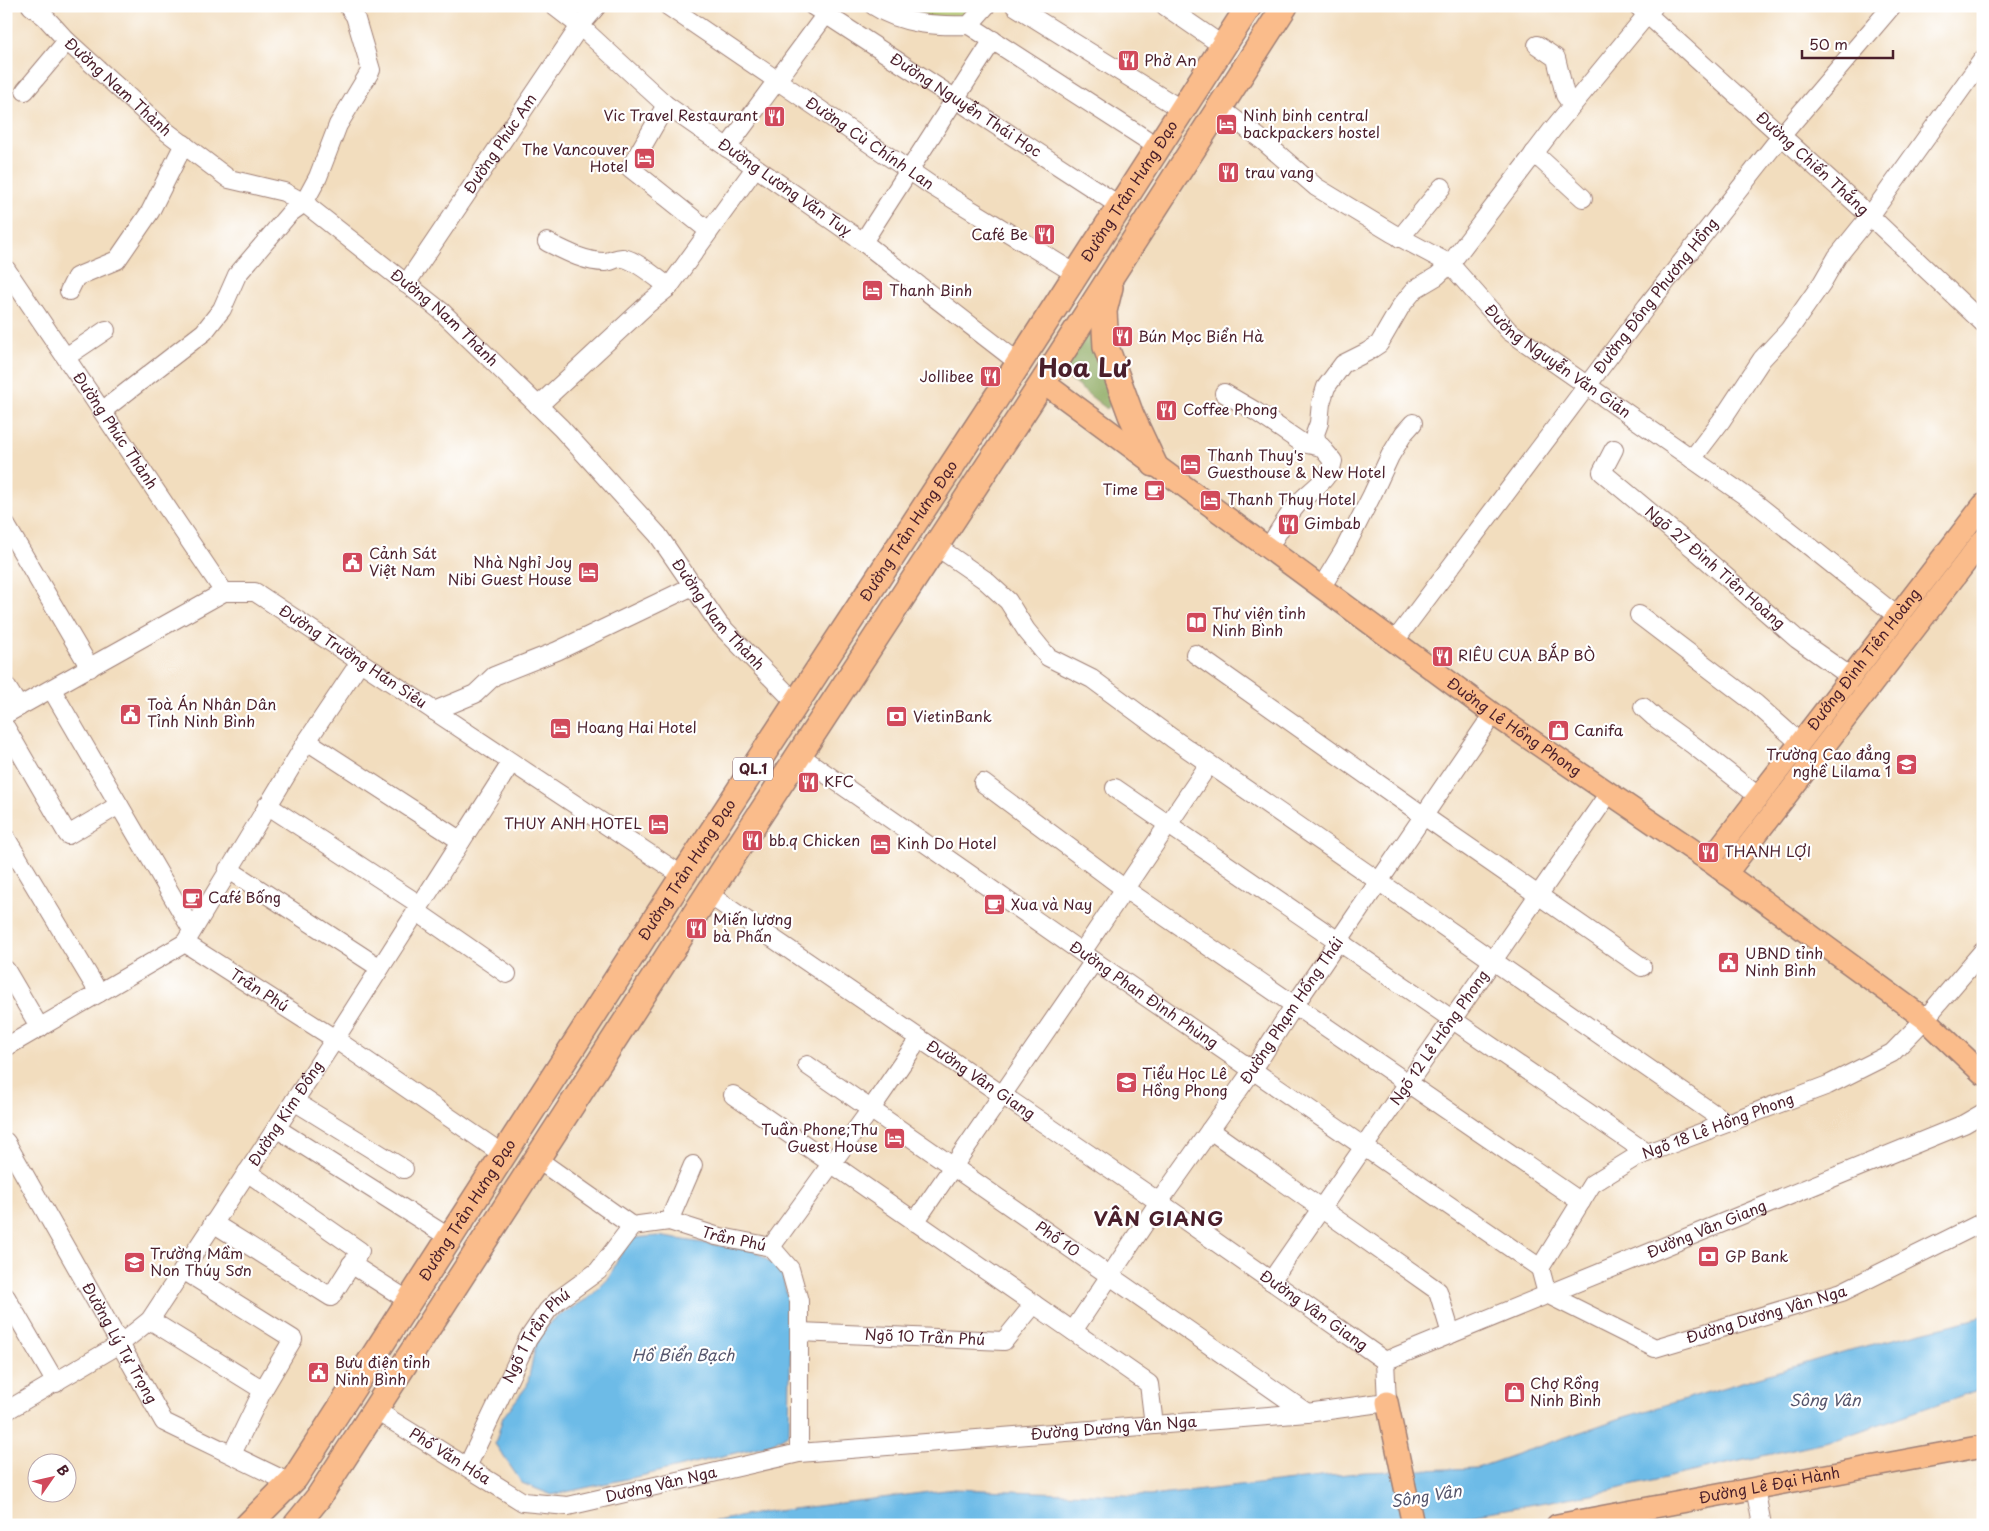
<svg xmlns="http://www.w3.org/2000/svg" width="1989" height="1531" viewBox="0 0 1989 1531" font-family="'Playpen Sans',sans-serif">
<rect width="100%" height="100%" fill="#fff"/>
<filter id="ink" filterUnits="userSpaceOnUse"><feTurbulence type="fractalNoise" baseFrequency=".02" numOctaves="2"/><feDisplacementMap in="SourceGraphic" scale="10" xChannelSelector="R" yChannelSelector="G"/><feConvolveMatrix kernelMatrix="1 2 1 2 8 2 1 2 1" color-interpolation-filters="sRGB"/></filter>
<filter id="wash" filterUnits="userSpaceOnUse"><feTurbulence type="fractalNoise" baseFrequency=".0096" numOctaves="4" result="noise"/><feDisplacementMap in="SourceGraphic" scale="20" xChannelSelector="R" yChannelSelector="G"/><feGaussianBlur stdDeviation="1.12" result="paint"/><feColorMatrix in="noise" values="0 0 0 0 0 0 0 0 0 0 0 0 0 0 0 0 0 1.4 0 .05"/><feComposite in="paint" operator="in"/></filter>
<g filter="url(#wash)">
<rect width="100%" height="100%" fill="#f2ddbe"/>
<path fill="#abc064" stroke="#7a7048" d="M883 6H980L967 22 943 20Z"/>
<path fill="#88a65a" stroke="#696242" d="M1090 327 1096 357 1111 404 1107 409 1061 373Z"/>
<g fill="#6dbbe7" stroke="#5c6d89">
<path d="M658 1236 755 1251 781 1270 791 1313 789 1433 772 1444 645 1475 552 1495 522 1483 495 1444 503 1417 527 1386 536 1343 551 1321 590 1297 609 1278 619 1257 633 1238Z"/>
<path d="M1983 1317V1388L1837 1439 1608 1491 1421 1524 1404 1522 1401 1525H694L760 1513 954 1489 1150 1496 1365 1472 1477 1468 1621 1418 1853 1349Z"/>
</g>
</g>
<g filter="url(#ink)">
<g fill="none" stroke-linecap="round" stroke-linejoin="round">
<defs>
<g id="minor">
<path id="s1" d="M31 6 45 17 67 41 167 132 229 179 284 192 304 203 441 311 561 428 658 535 719 624 796 703"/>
<path id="s2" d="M554 6 580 26 666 105 863 242 1019 363"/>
<path id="s3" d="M668 6 932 186 1076 274"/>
<path id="s4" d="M813 6 1120 206"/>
<path d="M874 6C903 25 936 26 969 25L986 6"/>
<path d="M1015 6 1182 110"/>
<path d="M1165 6 1223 46"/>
<path id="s5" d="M1638 6 1870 216 1983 323"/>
<path d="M969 25 1158 147"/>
<path d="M1537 45 1556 58 1565 95 1572 105"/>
<path d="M25 91 67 41"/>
<path d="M666 105 630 168 709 231"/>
<path id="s6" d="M1220 108 1262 140 1316 187 1392 233 1450 264 1509 331 1754 502 1897 616"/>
<path d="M727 148 832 6"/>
<path d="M1534 153 1583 198"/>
<path d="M1400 238 1442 187"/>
<path d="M547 242C565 251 585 262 605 262 611 262 617 257 623 258 636 260 658 279 669 287"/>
<path d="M863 242 993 40"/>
<path id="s7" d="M6 269 224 592"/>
<path id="s8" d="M406 284 580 26 597 6"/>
<path d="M69 291 76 277 117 260 150 212 184 144"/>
<path d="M66 357 106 330"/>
<path d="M1224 393 1255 411 1302 443 1322 447"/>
<path d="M538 406 649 303 669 287 755 168"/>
<path d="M102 411 204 332 222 309 237 275 290 213 304 203 318 177 338 125 371 70 355 16 348 6"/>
<path id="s9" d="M1614 449 1602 472 1693 548 1797 639 1851 677"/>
<path d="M1692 459 1721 421 1762 359 1789 330 1822 283 1837 257 1870 216 1983 59"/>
<path d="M6 525 90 668"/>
<path d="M936 546 985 580 1008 601 1026 630 1048 657 1092 679 1172 738 1727 1123"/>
<path d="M1268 549C1277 534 1285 519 1296 506 1308 491 1329 482 1333 461L1317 442 1315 434 1319 423 1321 403 1326 387 1343 364 1367 352 1379 344 1401 306 1415 289 1437 276 1450 264 1552 130 1654 6"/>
<path d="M1321 588 1344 550 1372 495 1390 456 1404 433 1413 423"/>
<path d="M1639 615 1756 704 1800 743"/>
<path id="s10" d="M1394 642 1647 306 1782 135 1892 6"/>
<path d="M1195 654 1424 816 1642 967"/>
<path d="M6 686 19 707"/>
<path d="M52 690 192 930"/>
<path d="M1643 707 1654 717 1693 745 1758 796"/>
<path d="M434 711 475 694 494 676 557 651 693 586"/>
<path id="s11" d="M6 714 224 592H255L683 876"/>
<path d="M6 728 68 835 119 805"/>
<path d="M307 741 461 841"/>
<path id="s12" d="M799 755 1094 961 1540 1268"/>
<path d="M983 783 1125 889 1581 1202"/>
<path d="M1115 788 1647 1153"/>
<path d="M267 805 420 905"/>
<path d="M6 838 99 993"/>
<path d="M228 869 380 968"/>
<path id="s13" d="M708 894 1159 1202 1385 1361 1964 1124 1983 1113"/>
<path d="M416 911 507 974"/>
<path d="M185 943 307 741 360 662"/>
<path d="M1082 952 1209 764"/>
<path d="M6 970 40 1028"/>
<path id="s14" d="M6 1047 185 943 335 1039 504 1155"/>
<path id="s15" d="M807 1065 1307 1413"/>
<path d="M733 1095 1149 1384 1154 1425"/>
<path d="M294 1101 404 1169"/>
<path d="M276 1128 450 1238"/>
<path d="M1210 1130 1438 1291 1451 1334"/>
<path id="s16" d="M6 1142 164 1422 290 1483"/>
<path id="s17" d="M537 1159 632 1226 669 1221 716 1236 771 1247 790 1269 799 1301V1453"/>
<path d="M669 1221 693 1165"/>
<path d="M915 1222 1094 961"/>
<path d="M213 1223 331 1297 360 1251 247 1172"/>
<path d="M771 1247 871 1109 919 1039"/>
<path d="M351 1264 409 1301"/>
<path id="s18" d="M1540 1268 1592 1184 1634 1158 1828 1085 1892 1053 1925 1019 1983 951"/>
<path id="s19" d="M1540 1268 1547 1294 1655 1348 1842 1292 1983 1222"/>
<path d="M183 1270 293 1339 263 1390 232 1454"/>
<path id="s20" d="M1271 1281 1609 793"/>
<path d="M6 1297 56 1383"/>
<path d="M150 1320 263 1390"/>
<path id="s21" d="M1073 1331 1159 1202 1252 1071 1294 1006 1493 714"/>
<path id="s22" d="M800 1332 1004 1341 1034 1304"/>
<path id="s23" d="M375 1410 523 1502 568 1506 799 1453 1307 1413 1387 1402 1385 1361"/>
<path id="s24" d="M6 1411 120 1344 150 1320 335 1039 511 763"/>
<path id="s25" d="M467 1467 528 1339 548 1310 558 1300 598 1271 632 1226"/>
<path d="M1755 1488 1762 1525"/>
</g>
<g id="major">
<path id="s26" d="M1043 382 1493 714 1709 861 1925 1019 1983 1074"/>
<path id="s27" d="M1709 861 1983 505"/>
<path d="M1726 874 1983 540"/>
<path d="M1387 1402 1413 1525"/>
<path id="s28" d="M1557 1525 1983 1446"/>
</g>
<g id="highway">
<path d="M1110 287 1104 311 1106 347 1131 415 1154 464"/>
<path id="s29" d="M248 1525 295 1478 683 876 1019 363 1249 6"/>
<path d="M296 1525 318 1498 708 894 1043 382 1285 6"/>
</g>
</defs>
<use href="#minor" stroke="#9e7e74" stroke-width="20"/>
<use href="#major" stroke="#9e7e74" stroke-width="24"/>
<use href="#highway" stroke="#9e7e74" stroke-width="28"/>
<use href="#minor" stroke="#fff" stroke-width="18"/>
<use href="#major" stroke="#fabc8b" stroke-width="21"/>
<use href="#highway" stroke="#fabc8b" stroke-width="25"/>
</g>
</g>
<defs>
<symbol id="restaurant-square" viewBox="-11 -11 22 22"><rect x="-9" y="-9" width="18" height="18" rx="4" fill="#d1495b" stroke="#fff"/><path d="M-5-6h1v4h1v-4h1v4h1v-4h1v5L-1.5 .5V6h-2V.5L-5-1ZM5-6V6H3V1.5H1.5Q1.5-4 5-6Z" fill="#fff"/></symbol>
<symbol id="hotel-square" viewBox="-11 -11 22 22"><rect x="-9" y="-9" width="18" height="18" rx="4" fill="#d1495b" stroke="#fff"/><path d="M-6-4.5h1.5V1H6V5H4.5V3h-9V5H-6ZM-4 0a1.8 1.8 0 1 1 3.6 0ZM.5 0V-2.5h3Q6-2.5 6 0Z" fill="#fff"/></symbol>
<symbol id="cafe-square" viewBox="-11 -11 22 22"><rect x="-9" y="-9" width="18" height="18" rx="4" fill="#d1495b" stroke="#fff"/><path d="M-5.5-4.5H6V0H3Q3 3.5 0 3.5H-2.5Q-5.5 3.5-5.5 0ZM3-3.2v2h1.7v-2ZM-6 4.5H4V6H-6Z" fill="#fff"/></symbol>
<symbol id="civic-square" viewBox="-11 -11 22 22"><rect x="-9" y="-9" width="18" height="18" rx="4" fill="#d1495b" stroke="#fff"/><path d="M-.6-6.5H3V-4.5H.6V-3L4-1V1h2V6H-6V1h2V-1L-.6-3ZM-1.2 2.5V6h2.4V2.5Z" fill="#fff"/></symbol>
<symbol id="library-square" viewBox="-11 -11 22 22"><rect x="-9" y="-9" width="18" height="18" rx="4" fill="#d1495b" stroke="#fff"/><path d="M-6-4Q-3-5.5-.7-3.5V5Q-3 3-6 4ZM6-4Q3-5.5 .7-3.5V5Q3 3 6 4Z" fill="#fff"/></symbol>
<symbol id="bank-square" viewBox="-11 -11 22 22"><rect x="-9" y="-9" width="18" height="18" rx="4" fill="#d1495b" stroke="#fff"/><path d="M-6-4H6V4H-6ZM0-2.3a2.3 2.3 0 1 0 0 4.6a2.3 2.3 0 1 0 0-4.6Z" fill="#fff"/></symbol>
<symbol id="shop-square" viewBox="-11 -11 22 22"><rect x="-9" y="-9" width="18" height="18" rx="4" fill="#d1495b" stroke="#fff"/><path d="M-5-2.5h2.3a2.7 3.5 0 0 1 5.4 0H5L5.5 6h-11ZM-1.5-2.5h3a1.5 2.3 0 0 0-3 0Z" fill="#fff"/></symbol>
<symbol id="university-square" viewBox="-11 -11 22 22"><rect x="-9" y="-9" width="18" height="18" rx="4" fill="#d1495b" stroke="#fff"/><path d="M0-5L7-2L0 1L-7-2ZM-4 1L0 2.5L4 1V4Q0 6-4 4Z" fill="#fff"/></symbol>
<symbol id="school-square" viewBox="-11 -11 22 22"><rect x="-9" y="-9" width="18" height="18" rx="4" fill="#d1495b" stroke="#fff"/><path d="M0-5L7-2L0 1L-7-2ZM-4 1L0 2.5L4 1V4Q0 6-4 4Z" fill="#fff"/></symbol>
</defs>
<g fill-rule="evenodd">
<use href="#restaurant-square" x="1116" y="48" width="25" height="25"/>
<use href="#restaurant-square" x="762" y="104" width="25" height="25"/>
<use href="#hotel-square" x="1214" y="112" width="25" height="25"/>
<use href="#hotel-square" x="632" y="146" width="25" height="25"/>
<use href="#restaurant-square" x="1216" y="160" width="25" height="25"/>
<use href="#restaurant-square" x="1032" y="222" width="25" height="25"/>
<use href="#hotel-square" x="860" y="278" width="25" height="25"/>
<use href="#restaurant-square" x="1110" y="324" width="25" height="25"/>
<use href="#restaurant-square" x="978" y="364" width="25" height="25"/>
<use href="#restaurant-square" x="1154" y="398" width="25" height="25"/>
<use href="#hotel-square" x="1178" y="452" width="25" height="25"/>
<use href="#cafe-square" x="1142" y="478" width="25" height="25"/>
<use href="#hotel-square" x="1198" y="488" width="25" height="25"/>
<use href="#restaurant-square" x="1276" y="512" width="25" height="25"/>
<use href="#civic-square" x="340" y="550" width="25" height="25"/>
<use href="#hotel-square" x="576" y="560" width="25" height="25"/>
<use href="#library-square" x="1184" y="610" width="25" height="25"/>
<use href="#restaurant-square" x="1430" y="644" width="25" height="25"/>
<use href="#civic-square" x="118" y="702" width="25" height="25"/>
<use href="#bank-square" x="884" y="704" width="25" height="25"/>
<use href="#hotel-square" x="548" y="716" width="25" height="25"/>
<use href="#shop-square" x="1546" y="718" width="25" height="25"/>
<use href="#university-square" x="1894" y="752" width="25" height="25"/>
<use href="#restaurant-square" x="796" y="770" width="25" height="25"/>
<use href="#hotel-square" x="646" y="812" width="25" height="25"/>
<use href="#restaurant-square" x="740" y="828" width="25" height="25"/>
<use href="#hotel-square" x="868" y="832" width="25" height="25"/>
<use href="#restaurant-square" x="1696" y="840" width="25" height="25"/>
<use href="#cafe-square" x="180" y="886" width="25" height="25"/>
<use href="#cafe-square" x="982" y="892" width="25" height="25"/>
<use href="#restaurant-square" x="684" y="916" width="25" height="25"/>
<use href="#civic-square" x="1716" y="950" width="25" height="25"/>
<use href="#school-square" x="1114" y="1070" width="25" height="25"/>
<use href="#hotel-square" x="882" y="1126" width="25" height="25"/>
<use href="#bank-square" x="1696" y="1244" width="25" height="25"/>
<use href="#school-square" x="122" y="1250" width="25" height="25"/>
<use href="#civic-square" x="306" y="1360" width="25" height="25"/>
<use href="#shop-square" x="1502" y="1380" width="25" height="25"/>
</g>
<g text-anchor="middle" stroke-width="4.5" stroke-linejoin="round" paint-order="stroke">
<rect fill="#fff" stroke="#80626b" stroke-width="1" x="733" y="757.5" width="40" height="23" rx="4"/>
<g font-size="14" font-weight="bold" fill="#4a1f2b">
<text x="753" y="774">QL.1</text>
</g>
<g font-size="15" fill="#4a1f2b" stroke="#fff" text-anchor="start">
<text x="1144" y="66">Phở An</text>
<text x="758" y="121" text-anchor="end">Vic Travel Restaurant</text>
<text x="1243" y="121">Ninh binh central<tspan x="1243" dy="17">backpackers hostel</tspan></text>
<text x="628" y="155" text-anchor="end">The Vancouver<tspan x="628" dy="17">Hotel</tspan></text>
<text x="1245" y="178">trau vang</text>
<text x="1028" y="240" text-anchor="end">Café Be</text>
<text x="889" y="296">Thanh Binh</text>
<text x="1138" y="342">Bún Mọc Biển Hà</text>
<text x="974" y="382" text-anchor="end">Jollibee</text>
<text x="1183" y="415">Coffee Phong</text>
<text x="1207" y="461">Thanh Thuy's<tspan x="1207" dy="17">Guesthouse &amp; New Hotel</tspan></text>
<text x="1138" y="495" text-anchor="end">Time</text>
<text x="1227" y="505">Thanh Thuy Hotel</text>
<text x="1304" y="529">Gimbab</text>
<text x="369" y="559">Cảnh Sát<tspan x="369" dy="17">Việt Nam</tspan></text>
<text x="572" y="568" text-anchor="end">Nhà Nghỉ Joy<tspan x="572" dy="17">Nibi Guest House</tspan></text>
<text x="1212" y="619">Thư viện tỉnh<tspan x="1212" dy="17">Ninh Bình</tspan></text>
<text x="1458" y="661">RIÊU CUA BẮP BÒ</text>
<text x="147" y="710">Toà Án Nhân Dân<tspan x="147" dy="17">Tỉnh Ninh Bình</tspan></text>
<text x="913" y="722">VietinBank</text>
<text x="577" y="733">Hoang Hai Hotel</text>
<text x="1574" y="736">Canifa</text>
<text x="1891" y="760" text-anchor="end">Trường Cao đẳng<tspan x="1891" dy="17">nghề Lilama 1</tspan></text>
<text x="824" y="787">KFC</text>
<text x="642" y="829" text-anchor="end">THUY ANH HOTEL</text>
<text x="769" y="846">bb.q Chicken</text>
<text x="897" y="849">Kinh Do Hotel</text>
<text x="1724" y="857">THANH LỢI</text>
<text x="208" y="903">Café Bống</text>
<text x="1011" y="910">Xua và Nay</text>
<text x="713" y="925">Miến lương<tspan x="713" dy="17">bà Phấn</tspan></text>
<text x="1745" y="959">UBND tỉnh<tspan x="1745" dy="17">Ninh Bình</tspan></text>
<text x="1142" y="1079">Tiểu Học Lê<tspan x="1142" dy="17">Hồng Phong</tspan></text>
<text x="878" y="1135" text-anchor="end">Tuần Phone;Thu<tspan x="878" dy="17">Guest House</tspan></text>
<text x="150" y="1259">Trường Mầm<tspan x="150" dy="17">Non Thúy Sơn</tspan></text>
<text x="1725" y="1262">GP Bank</text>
<text x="335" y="1368">Bưu điện tỉnh<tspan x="335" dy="17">Ninh Bình</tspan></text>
<text x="1530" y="1389">Chợ Rồng<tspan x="1530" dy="17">Ninh Bình</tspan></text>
</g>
<g font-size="15" fill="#4a1f2b" stroke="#fff">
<text dy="5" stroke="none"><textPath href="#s1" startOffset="119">Đường Nam Thành</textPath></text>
<text dy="5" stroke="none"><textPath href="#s4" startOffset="182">Đường Nguyễn Thái Học</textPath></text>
<text dy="5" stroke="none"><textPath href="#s3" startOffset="244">Đường Cù Chính Lan</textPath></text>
<text dy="5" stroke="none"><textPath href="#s8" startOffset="169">Đường Phúc Am</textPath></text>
<text dy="5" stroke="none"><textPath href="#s5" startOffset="235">Đường Chiến Thắng</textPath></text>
<text dy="5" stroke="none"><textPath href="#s2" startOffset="294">Đường Lương Văn Tuỵ</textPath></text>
<text dy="5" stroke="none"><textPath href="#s29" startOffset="1600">Đường Trân Hưng Đạo</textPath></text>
<text dy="5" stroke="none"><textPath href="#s10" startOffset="434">Đường Đông Phương Hồng</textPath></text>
<text dy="5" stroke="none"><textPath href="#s1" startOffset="524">Đường Nam Thành</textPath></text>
<text dy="5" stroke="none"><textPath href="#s6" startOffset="425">Đường Nguyễn Văn Giản</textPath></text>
<text dy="5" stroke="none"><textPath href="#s7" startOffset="195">Đường Phúc Thành</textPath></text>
<text dy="5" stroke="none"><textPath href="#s29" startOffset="1195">Đường Trân Hưng Đạo</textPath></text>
<text dy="5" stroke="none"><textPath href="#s9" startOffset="174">Ngõ 27 Đinh Tiên Hoàng</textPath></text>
<text dy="5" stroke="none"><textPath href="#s1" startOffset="929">Đường Nam Thành</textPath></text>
<text dy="5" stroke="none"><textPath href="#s11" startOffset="398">Đường Trường Hán Siêu</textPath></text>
<text dy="5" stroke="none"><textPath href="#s27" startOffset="254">Đướng Đinh Tiên Hoàng</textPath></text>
<text dy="5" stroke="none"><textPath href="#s26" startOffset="584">Đuờng Lê Hồng Phong</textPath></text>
<text dy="5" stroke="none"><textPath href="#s29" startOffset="790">Đường Trân Hưng Đạo</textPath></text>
<text dy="5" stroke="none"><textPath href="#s14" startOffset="295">Trần Phú</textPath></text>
<text dy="5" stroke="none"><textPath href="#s12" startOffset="420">Đường Phan Đình Phùng</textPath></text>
<text dy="5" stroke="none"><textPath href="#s21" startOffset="388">Đường Phạm Hống Thái</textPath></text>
<text dy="5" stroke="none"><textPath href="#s20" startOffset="296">Ngõ 12 Lê Hồng Phong</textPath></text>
<text dy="5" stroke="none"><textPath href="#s13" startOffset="330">Đường Vân Giang</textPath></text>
<text dy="5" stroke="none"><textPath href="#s24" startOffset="418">Đường Kim Đồng</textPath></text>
<text dy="5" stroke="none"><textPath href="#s18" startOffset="238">Ngõ 18 Lê Hồng Phong</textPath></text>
<text dy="5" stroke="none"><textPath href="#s29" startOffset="385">Đường Trân Hưng Đạo</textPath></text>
<text dy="5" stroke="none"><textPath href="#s13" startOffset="1170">Đường Vân Giang</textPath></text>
<text dy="5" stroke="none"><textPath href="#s17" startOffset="221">Trần Phú</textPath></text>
<text dy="5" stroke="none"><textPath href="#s15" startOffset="305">Phố 10</textPath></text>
<text dy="5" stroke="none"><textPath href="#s13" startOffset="735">Đường Vân Giang</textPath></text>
<text dy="5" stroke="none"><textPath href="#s19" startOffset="264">Đường Dương Vân Nga</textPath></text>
<text dy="5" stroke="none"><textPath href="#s22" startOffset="125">Ngõ 10 Trần Phú</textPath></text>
<text dy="5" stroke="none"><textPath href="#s25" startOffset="149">Ngõ 1 Trần Phú</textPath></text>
<text dy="5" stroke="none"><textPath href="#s16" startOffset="231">Đường Lý Tự Trọng</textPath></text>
<text dy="5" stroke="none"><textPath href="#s23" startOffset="772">Đường Dương Vân Nga</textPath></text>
<text dy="5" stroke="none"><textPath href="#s23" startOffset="88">Phố Văn Hóa</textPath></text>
<text dy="5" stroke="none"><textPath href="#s23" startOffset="315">Dương Vân Nga</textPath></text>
<text dy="5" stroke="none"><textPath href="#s28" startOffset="216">Đường Lê Đại Hành</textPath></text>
</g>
<g font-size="16" font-style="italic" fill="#56566d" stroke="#fff">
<text x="683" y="1361">Hồ Biển Bạch</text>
<text x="1825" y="1406">Sông Vân</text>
<text transform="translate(1426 1496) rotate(-9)" y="6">Sông Vân</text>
</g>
<g font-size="20" font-weight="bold" letter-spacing="1" fill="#4a1f2b" stroke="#fff">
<text x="1159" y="1226">VÂN GIANG</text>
</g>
<g font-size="25" font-weight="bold" fill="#4a1f2b" stroke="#fff">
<text x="1084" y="377">Hoa Lư</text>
</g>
</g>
<rect width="1989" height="1531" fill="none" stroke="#fff" stroke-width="25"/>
<g transform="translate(52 1478) rotate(56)"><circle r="24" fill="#ffffff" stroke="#b7a5aa"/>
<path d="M0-4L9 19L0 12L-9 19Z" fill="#d1495b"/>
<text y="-8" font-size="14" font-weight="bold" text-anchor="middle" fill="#4a1f2b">B</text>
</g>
<path d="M1802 50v8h91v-8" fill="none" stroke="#4a1f2b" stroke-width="2.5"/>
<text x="1809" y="50" font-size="15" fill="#4a1f2b" stroke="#ffffff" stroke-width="4" paint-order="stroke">50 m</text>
</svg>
